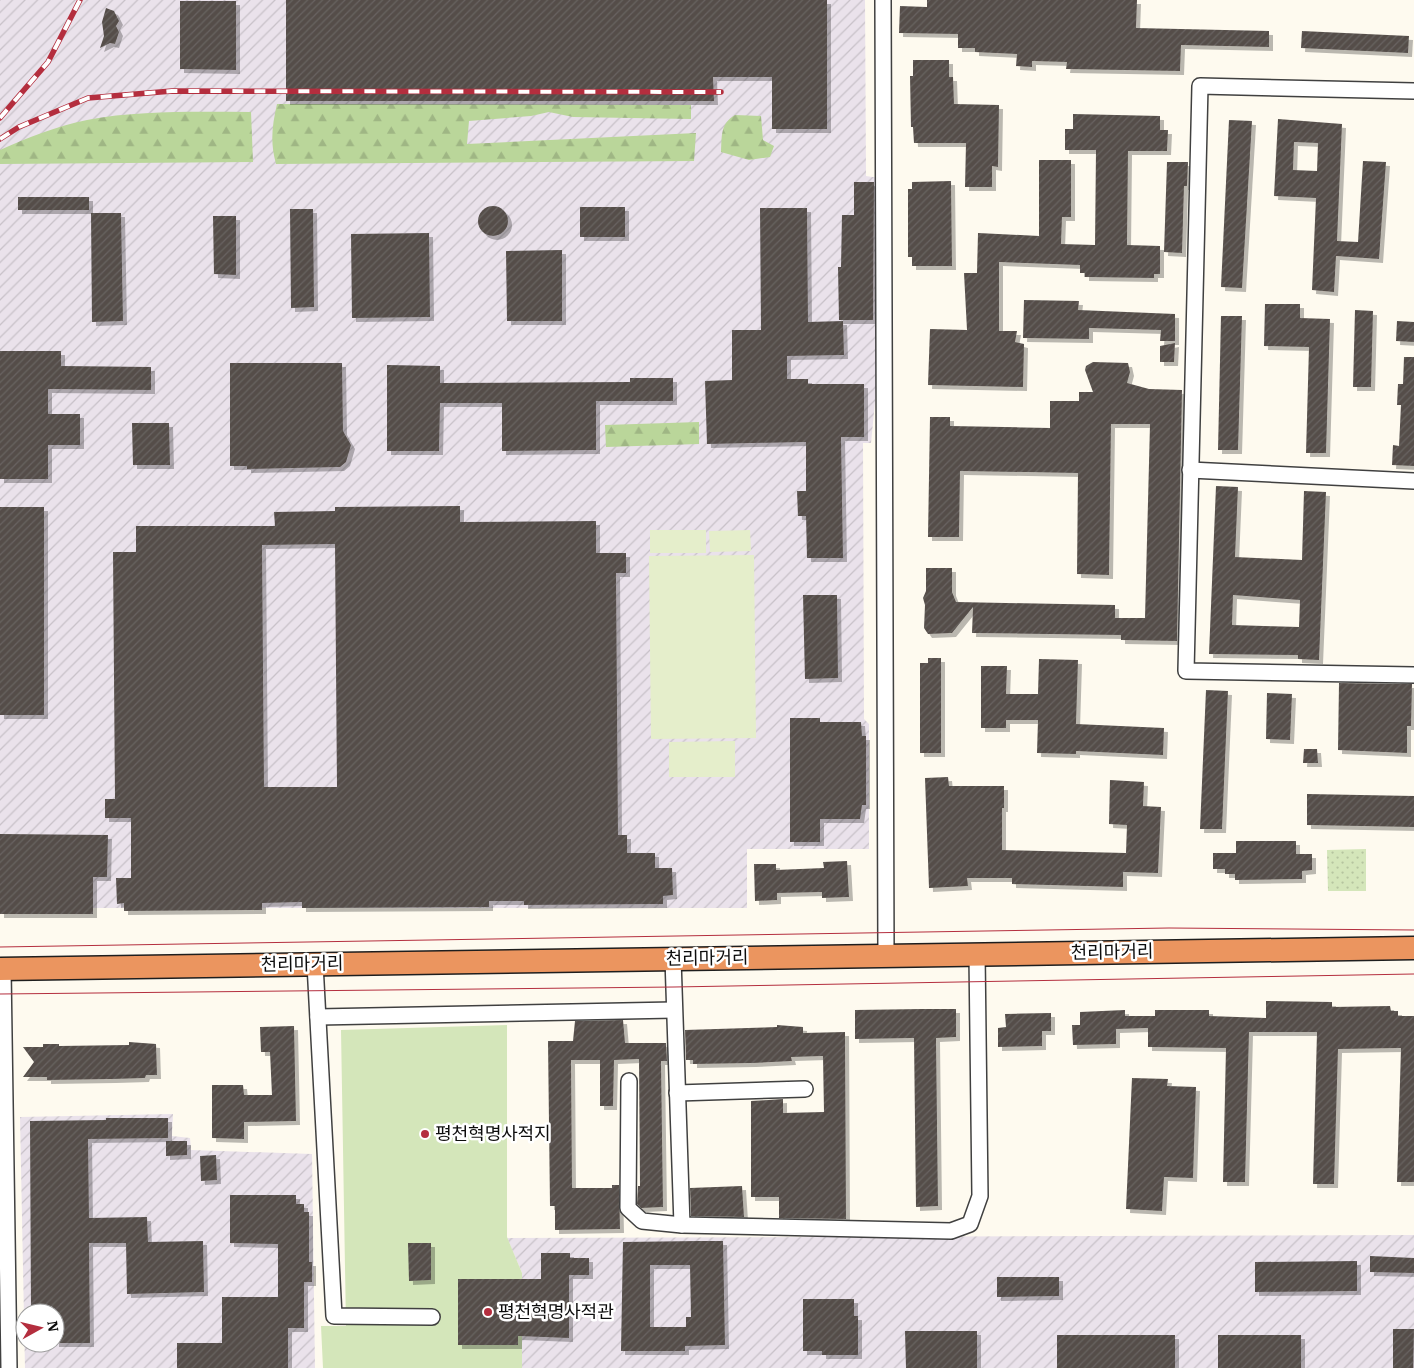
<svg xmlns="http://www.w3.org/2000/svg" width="1414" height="1368" viewBox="0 0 1414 1368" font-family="'IBM Plex Serif','Noto Sans KR',serif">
<defs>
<pattern id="industrial-furrows" width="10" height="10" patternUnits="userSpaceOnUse" patternTransform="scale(1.25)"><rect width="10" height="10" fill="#eae2eb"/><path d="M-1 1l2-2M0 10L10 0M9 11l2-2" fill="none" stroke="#c8c1c8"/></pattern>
<pattern id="grass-dots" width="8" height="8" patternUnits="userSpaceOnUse" patternTransform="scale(1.25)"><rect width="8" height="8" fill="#d4e6ba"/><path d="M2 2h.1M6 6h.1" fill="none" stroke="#b5c49f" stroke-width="1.8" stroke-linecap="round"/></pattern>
<pattern id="forest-firs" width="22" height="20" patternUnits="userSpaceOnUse" patternTransform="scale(1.25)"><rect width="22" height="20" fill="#bad69a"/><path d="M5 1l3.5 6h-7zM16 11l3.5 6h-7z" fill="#9fb684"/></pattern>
<pattern id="building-hatch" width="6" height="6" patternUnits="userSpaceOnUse" patternTransform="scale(1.25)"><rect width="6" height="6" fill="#554e4a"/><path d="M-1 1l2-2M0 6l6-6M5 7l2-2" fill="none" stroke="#686360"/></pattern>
<filter id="shadow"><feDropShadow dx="4" dy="4" stdDeviation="0" flood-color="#0004"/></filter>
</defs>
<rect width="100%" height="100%" fill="#fefaef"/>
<g fill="url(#industrial-furrows)" fill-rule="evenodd">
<path d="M0 0H865L866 176 879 178 880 351 871 443H863L864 719 869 724V849H747V908H0Z"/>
<path d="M173 1114 172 1136 190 1138 191 1150 312 1154 315 1368H25L20 1117ZM25 1313H55V1343H25Z"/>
<path d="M1414 1235V1368H522V1273L507 1238Z"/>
</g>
<path fill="url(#grass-dots)" d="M1366 849V891H1328L1327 850Z"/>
<g fill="url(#forest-firs)">
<path d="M277 104 691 105V119L573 117 549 112 531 116 469 121 467 144 696 133 694 161 276 164C270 142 272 126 277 104Z"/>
<path d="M251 112 253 162 0 164V150C27 138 57 126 87 120 141 110 197 112 251 112Z"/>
<path d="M735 115 761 116 763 140 774 146 770 157 749 160 721 152C722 136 720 124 735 115Z"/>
<path d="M699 422V444L606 447 605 425Z"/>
</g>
<path fill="#d4e6ba" d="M507 1025V1237L522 1273V1368H323L321 1326H346L341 1030Z"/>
<g fill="#e5eecb">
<rect x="650" y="530" width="56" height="23"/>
<path d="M750 530 751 551 710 552 709 531Z"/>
<path d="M754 555 756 738 651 739 649 556Z"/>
<path d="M735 741V777H669V742Z"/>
</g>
<g fill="url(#building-hatch)" fill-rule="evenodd" filter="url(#shadow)">
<path d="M286 0H827V129H772V77H713L714 101H286Z"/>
<path d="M927 0H1137L1136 28 1269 31V47L1181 45 1180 71 1066 69 1067 62 1032 61V67L1016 66 1017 54 975 52V48H958V34L899 33 900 6 927 7Z"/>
<path d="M180 1H236V70L180 69Z"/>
<path d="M106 8 114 11 119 21 116 26 119 32 115 44 110 43 100 48 104 36 102 22Z"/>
<path d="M1302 31 1409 36 1408 53 1301 48Z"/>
<path d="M913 60H949V77H953L954 104 999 105 998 167 992 166V187H965L966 143H914L913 127H911L910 76H913Z"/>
<path d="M1073 114 1160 116V130H1168L1167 151H1128L1127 245 1160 246V274H1154V278L1085 277V273H1080V265L999 262V331H1017L1015 342 1024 344 1023 387 928 385 930 329 967 330 964 273H977L978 233 1039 236V160H1071V217H1062L1061 244 1095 245 1096 150H1065V129H1073Z"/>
<path d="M1278 119 1342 124 1337 241 1358 242 1363 161 1386 162 1379 259 1336 256 1334 292 1312 290 1316 198 1274 196ZM1294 142 1318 143 1317 171 1293 170Z"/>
<path d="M1229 120 1252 121 1242 288 1221 287Z"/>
<path d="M1167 162H1188L1187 186H1184L1182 253 1164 252Z"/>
<path d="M951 181 952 266H912V257H908V189H912V182Z"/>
<path d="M854 182H874L873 320H839L838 267H841L842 215H854Z"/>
<rect x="18" y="197" width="71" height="13"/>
<circle cx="493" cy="221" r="15"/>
<rect x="580" y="207" width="45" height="30"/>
<path d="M760 208H807L808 322 843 321 844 355 787 356V379H808V384H864V437H841L843 558H807L806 516H798L797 491H806V442L707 444 705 381 732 380V330H761Z"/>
<path d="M290 209H313L314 307 291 308Z"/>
<path d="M91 213H121L123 321 92 322Z"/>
<path d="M213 216H236V275L214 274Z"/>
<path d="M429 233 430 317 352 318 351 234Z"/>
<path d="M562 250V321H507L506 251Z"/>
<path d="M1024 300 1079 301 1078 310 1175 314V341H1160L1161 330 1089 328V339L1023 338Z"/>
<path d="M1265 304H1300V318L1330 319 1326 453H1306L1309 347 1264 346Z"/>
<path d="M1355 310 1373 311 1371 387H1353Z"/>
<path d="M1221 316H1242L1238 450H1218Z"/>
<path d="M1397 321 1414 322V342L1396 341Z"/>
<path d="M1175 343 1174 362H1160V346Z"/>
<path d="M0 351H61V366L151 367V390L48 389V414H80V445H48V479H0Z"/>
<path d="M1404 357H1414V466L1392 465 1393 445 1399 446 1401 405H1397L1398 384H1403Z"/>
<path d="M1093 362 1128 363 1130 372 1127 383 1149 389 1182 390 1177 641 1121 640V635L972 633 973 607 952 633 928 634 924 628 925 605 923 598 926 591V568H952V592L956 602 1115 605V618H1145L1150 424H1111L1109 575 1077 574 1078 473 960 471 959 537H928L930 417H950V426L1050 428V401H1079V392H1093L1085 370 1086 366Z"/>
<path d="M230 363H342L343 431 351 445 346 462 340 467 247 469V466H230Z"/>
<path d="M387 365 440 366V383L630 382V378H673V401H596V450L502 451V403H440L439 451H387Z"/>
<path d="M132 423H169L170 465H133Z"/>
<path d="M1216 486 1238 487 1235 557 1302 560 1304 491 1326 492 1319 660 1298 659V655L1209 654ZM1233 595 1300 600 1299 627 1232 625Z"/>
<path d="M460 506V522L596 521V553H626V573H616L618 835H627V853H655V868H672L673 895 663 896V904L524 905V901H489V907L302 908V902L262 903V910L124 911V903L117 904 116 878H131V818H105V799H115L113 552H136V526H275L274 512 335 511V507ZM335 544 337 787H264L262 545Z"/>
<rect x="0" y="507" width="44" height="208"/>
<path d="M803 595H837L838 678 805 679Z"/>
<path d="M928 658H941V753H920V663H928Z"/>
<path d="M1039 659 1078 660 1076 724 1164 728 1163 755 1076 751V754L1037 753 1038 720H1006V728H981V666H1007L1006 694H1038Z"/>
<path d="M1339 683 1412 684 1411 726H1407V753L1338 750Z"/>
<path d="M1206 690 1228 691 1222 829H1200Z"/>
<path d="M1267 693 1292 694 1290 740 1266 739Z"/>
<path d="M790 718H820V722H861L862 736H866V805H862L860 819H820V842H790Z"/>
<path d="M1304 749H1317L1318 763H1303Z"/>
<path d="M948 777 949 786H1004V808H1002V850L1126 853 1127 825 1109 824 1110 780 1144 782 1143 806 1161 807 1158 873 1123 872V887L1012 884V878H967L968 886 929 888 925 778Z"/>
<path d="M1307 794 1414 796V827L1307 825Z"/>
<path d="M0 834 108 835 107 877H93V914H0Z"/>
<path d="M1236 841H1296V854H1312V870L1302 871V879L1235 880V874H1225V869H1213V853H1236Z"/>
<path d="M847 861 849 897 822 898V892L777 893V900L755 901 754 864H776V870L824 868 823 862Z"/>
<path d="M1266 1001 1332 1002V1007L1390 1006 1391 1011H1398V1016H1414V1182H1397L1401 1048 1338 1049 1334 1184H1313L1317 1032H1249L1245 1182H1223L1226 1048 1148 1047V1028L1116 1029V1044L1073 1045 1072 1025H1080V1012L1125 1010V1016H1155V1010H1209V1016L1266 1018Z"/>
<path d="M922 1009H956V1037L936 1038 938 1206 916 1207 914 1038 855 1039V1010Z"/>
<path d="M1051 1013V1031H1042V1046L998 1047V1028L1006 1027 1005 1014Z"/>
<path d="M623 1020 625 1043H666L667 1061H661L663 1207 641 1208 637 1204 638 1186H640L639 1059 614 1060 613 1106H600V1060H571L572 1188H612V1185H619L620 1229 555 1230V1206H550L548 1041H573L575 1021Z"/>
<path d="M777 1025 803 1027V1033L845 1032 846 1219 779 1218V1197H751V1101L783 1099V1113L824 1112 823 1056 791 1057 792 1061 752 1063 693 1064V1060H686L685 1030 777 1027Z"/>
<path d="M294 1026 296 1121 244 1122V1139L212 1138V1085H243L244 1095H272L270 1052H261L260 1027Z"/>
<path d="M129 1042 156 1044 157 1075H146L145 1078 112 1079 47 1080V1077H23L34 1062 23 1047H43V1044H59V1046L129 1045Z"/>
<path d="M1132 1078 1168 1079 1167 1086 1196 1087 1193 1178 1164 1177 1162 1211 1126 1209Z"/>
<path d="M106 1118H168V1138L88 1139 89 1218 147 1217 148 1242 203 1241 204 1292 127 1294 126 1243H89L90 1343H55V1313H31L30 1121 106 1120Z"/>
<path d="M166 1141H187V1155L166 1156Z"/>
<path d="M216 1155 217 1180 201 1181 200 1156Z"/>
<path d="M742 1186 744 1217 691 1216 690 1188Z"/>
<path d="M230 1195H296V1204H304V1212H309V1262H312V1282H304V1328H288V1368H177V1343H222V1297H278V1244L230 1243Z"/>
<path d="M698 1241H723L725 1345 685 1346V1351H621L623 1242ZM650 1265H690L691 1317H686V1327H650Z"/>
<path d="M408 1243H431V1280L409 1281Z"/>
<path d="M541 1253H570V1258H589V1275H569V1338L518 1336V1345H458V1279H541Z"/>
<path d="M1370 1256 1414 1258V1273L1370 1272Z"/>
<path d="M1357 1261V1291L1255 1292V1262Z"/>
<path d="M997 1277H1059V1296L997 1297Z"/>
<path d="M803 1299H854V1316H858V1355H822V1351H803Z"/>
<path d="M1393 1329H1414L1413 1368H1393Z"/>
<path d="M905 1331H977V1368H906Z"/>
<rect x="1057" y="1335" width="118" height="33"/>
<rect x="1218" y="1335" width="83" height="33"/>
</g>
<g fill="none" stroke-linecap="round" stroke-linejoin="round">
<defs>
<g id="minor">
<path d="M883 0 886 956"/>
<path d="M1414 91 1200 86 1186 671 1414 675"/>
<path d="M1190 470 1414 481"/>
<path d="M673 959 682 1225"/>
<path d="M315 964 334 1316 432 1317"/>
<path d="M3 969 9 1368"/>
<path d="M318 1017 674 1010"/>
<path d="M629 1081 628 1208 642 1221 682 1225 951 1231 970 1224 980 1196 977 954"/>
<path d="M677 1093 805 1089"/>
</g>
<path id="highway" d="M0 969 1414 948"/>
</defs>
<use href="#minor" stroke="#404040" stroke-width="18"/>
<use href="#highway" stroke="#1e1e1e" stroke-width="25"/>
<use href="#minor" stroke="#fff" stroke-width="15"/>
<use href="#highway" stroke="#eb955f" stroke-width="22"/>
<g stroke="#b42e3e" stroke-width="1">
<path d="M0 947 1169 928 1414 930"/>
<path d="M0 994 674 987 1414 974"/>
</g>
<defs>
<g id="rail">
<path d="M0 118 48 62 80 0"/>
<path d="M0 139 19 127 88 98 172 91 721 92"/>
</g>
</defs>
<use href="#rail" stroke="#b42e3e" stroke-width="5.5"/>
<use href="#rail" stroke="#fff" stroke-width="4" stroke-dasharray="11" stroke-linecap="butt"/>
</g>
<g fill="#b42e3e" stroke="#fff" stroke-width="2">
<circle cx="425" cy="1134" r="5"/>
<circle cx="488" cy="1312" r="5"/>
</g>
<g text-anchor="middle" stroke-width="5" stroke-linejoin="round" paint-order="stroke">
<g font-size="18" fill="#0d0d0d" stroke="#fff">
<text transform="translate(1112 952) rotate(-1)" y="6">천리마거리</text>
<text transform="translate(707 958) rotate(-1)" y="6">천리마거리</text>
<text transform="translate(302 964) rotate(-1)" y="6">천리마거리</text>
</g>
<g font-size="18" fill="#0d0d0d" stroke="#fff" text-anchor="start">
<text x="435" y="1140">평천혁명사적지</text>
<text x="498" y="1318">평천혁명사적관</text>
</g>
</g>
<g transform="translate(40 1328) rotate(82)"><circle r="24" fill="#ffffff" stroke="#9e9e9e"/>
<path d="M0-4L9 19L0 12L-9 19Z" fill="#b42e3e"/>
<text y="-8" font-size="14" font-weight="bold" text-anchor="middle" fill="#0d0d0d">N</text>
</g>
</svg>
